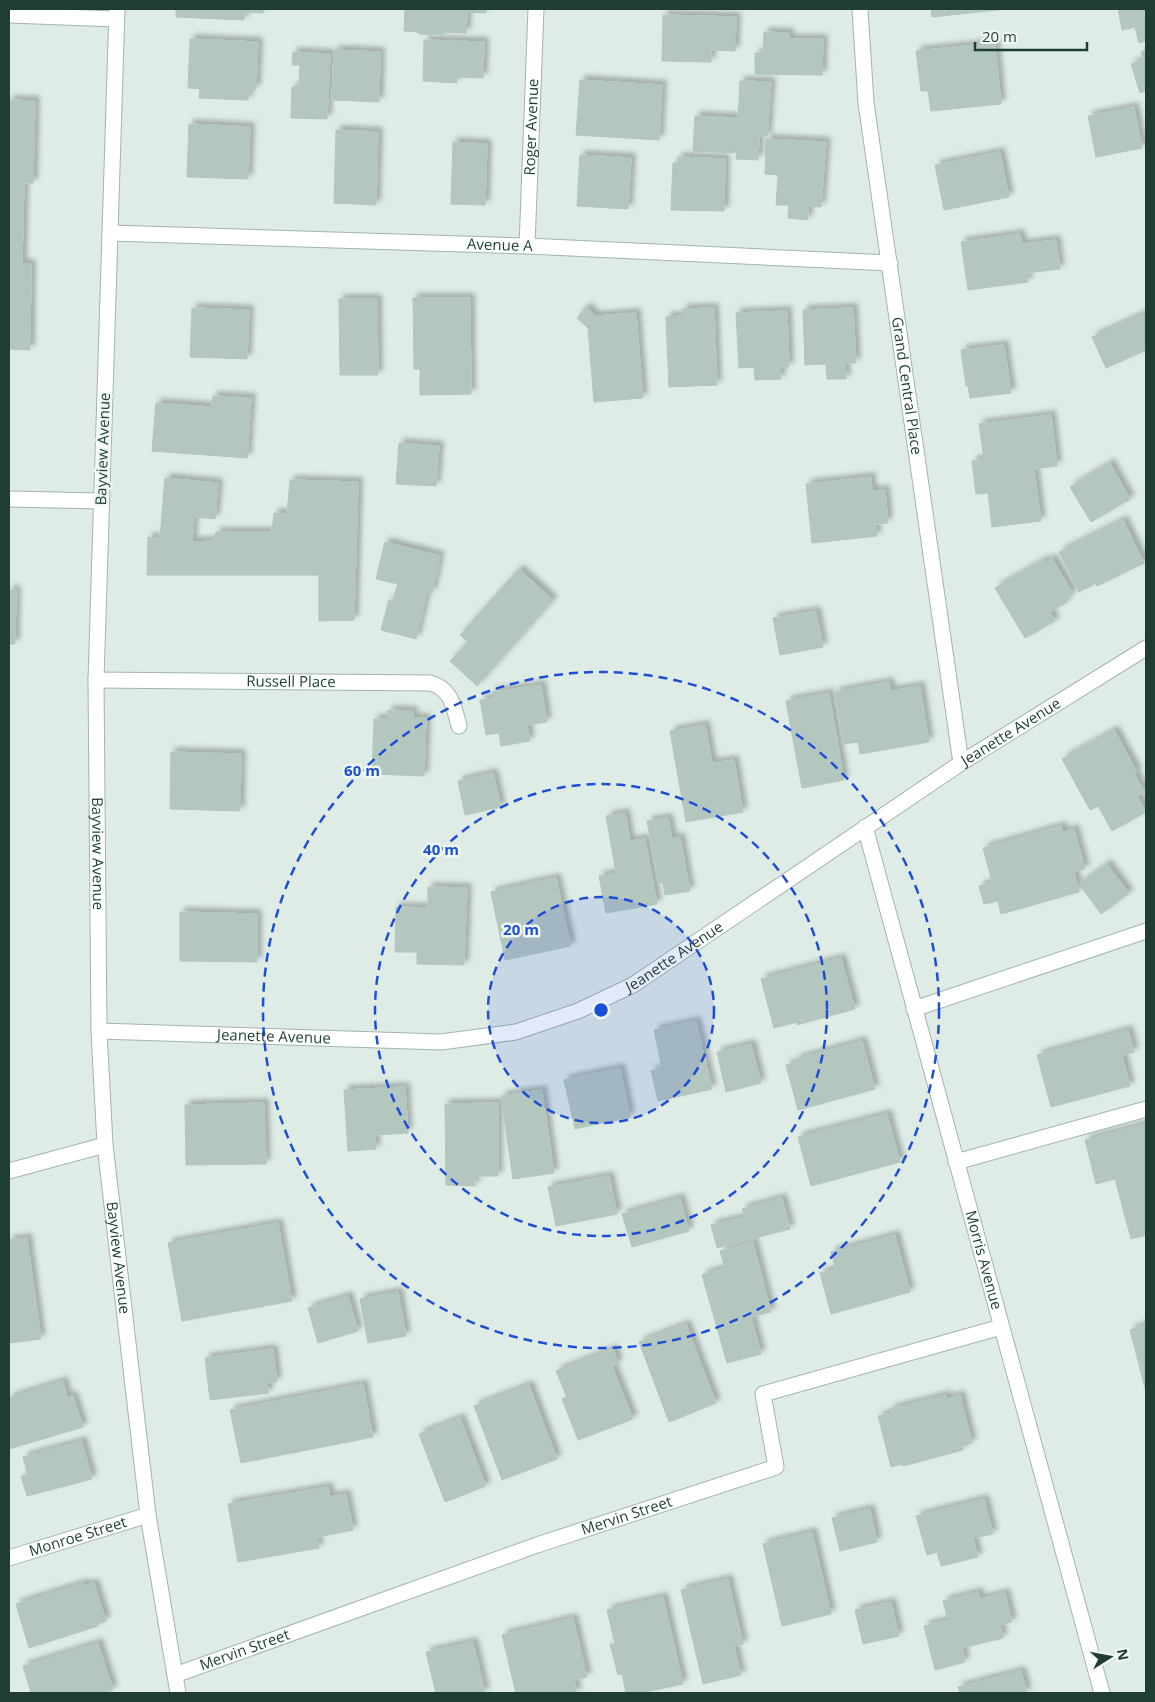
<svg xmlns="http://www.w3.org/2000/svg" width="1155" height="1702" viewBox="0 0 1155 1702" font-family="'Open Sans',sans-serif">
<defs>
<filter id="shadow"><feDropShadow dx="4.5" dy="-4.5" stdDeviation="2.5" flood-color="#0004"/></filter>
</defs>
<rect width="100%" height="100%" fill="#dfece6"/>
<g fill="#b4c7bf" stroke="#b1c6be" filter="url(#shadow)">
<path d="M176 9H263V13L245 12 244 20 176 17Z"/>
<path d="M405 9H486V13L467 12 466 33 443 32V35L419 34 418 32 404 31Z"/>
<path d="M931 9H1007L932 17Z"/>
<path d="M1118 9H1146V41L1139 43 1135 27 1122 30Z"/>
<path d="M663 15 736 17 735 51 711 50V62L662 61Z"/>
<path d="M764 32 789 33V39H823L822 75 755 74V53H763Z"/>
<path d="M190 39 258 42 256 89H249L248 100 199 98 200 89 188 88Z"/>
<path d="M424 40 484 42 483 78 457 77V83L423 81Z"/>
<path d="M995 43 1001 104 931 111 928 91H921L916 51Z"/>
<path d="M334 50 380 52 379 102 332 100Z"/>
<path d="M1146 50V91L1140 93 1131 64 1144 60 1141 52Z"/>
<path d="M293 52 330 54 327 119 291 118 292 87H299L300 65H292Z"/>
<path d="M580 80 662 85 659 140 576 135Z"/>
<path d="M740 81 771 82 767 136H759L758 160 736 159Z"/>
<path d="M9 100 35 101 33 183H24L22 264H31L30 350 9 349Z"/>
<path d="M1134 107 1142 148 1096 157 1088 116Z"/>
<path d="M695 116 737 118 735 153 693 151Z"/>
<path d="M189 124 250 127 248 179 187 177Z"/>
<path d="M336 130 378 132 376 205 334 203Z"/>
<path d="M766 139 826 142 821 207 808 206V220L788 218 789 205H776L778 175 765 174Z"/>
<path d="M453 142 487 144 485 205 451 204Z"/>
<path d="M1000 152 1009 197 944 210 935 165Z"/>
<path d="M580 155 631 158 628 209 577 206Z"/>
<path d="M678 157 725 159 724 211 671 210 673 163H678Z"/>
<path d="M1020 234 1022 244 1056 240 1060 269 1027 273 1028 282 968 290 961 242Z"/>
<path d="M413 298H470L471 394 420 395V369H414Z"/>
<path d="M339 299H377L378 375H340Z"/>
<path d="M586 307 596 316 636 313 643 398 594 402 588 328 577 318Z"/>
<path d="M192 308 249 310 247 359 190 357Z"/>
<path d="M714 308 717 385 669 387 666 317 683 316 682 309Z"/>
<path d="M853 308 856 363H845L846 379H827L826 364 805 365 803 310Z"/>
<path d="M787 311 789 367H780L781 379 755 380 754 367 739 368 736 313Z"/>
<path d="M1146 313V350L1106 368 1092 337Z"/>
<path d="M1004 345 1011 393 970 398 968 386H966L961 350Z"/>
<path d="M213 396 251 398 247 458 152 451 156 403 212 407Z"/>
<path d="M1051 415 1057 466 1034 469 1041 521 992 527 988 493 976 494 972 461 984 459 979 424Z"/>
<path d="M399 443 439 446 436 486 396 484Z"/>
<path d="M1110 463 1130 499 1091 522 1070 487Z"/>
<path d="M871 477 872 491 885 490 888 523 875 524 877 536 812 543 806 484Z"/>
<path d="M165 478 218 483 215 519 194 517 192 542 160 537Z"/>
<path d="M290 480 358 482 354 620 319 621V575H147L148 537 192 542 215 541 216 532H272L274 513 287 514Z"/>
<path d="M1123 520 1144 563 1097 586 1096 583 1079 592 1059 552Z"/>
<path d="M385 542 440 556 432 593 427 592 416 639 381 630 389 600 393 601 398 584 376 579Z"/>
<path d="M1052 558 1073 594 1066 598 1067 602 1050 612 1055 621 1025 638 995 588 1044 560 1045 563Z"/>
<path d="M519 569 553 600 477 686 450 661 468 642 460 635Z"/>
<path d="M9 590H16L15 644H9Z"/>
<path d="M816 611 823 647 780 655 773 618Z"/>
<path d="M889 682 891 691 920 686 929 742 860 754 858 742 844 744 835 692Z"/>
<path d="M541 685 547 722 527 725 530 741 501 746 499 733 486 735 480 700 494 698 493 692Z"/>
<path d="M829 693 844 780 802 788 786 701Z"/>
<path d="M388 710 413 711V718H426L424 776 372 774 374 719H388Z"/>
<path d="M705 725 712 763 734 760 743 812 686 822 670 731Z"/>
<path d="M1114 730 1137 772 1134 773 1144 792 1137 796 1146 812 1112 831 1098 806 1090 810 1062 759Z"/>
<path d="M171 752 241 754 240 811 170 809Z"/>
<path d="M493 773 501 807 465 815 458 781Z"/>
<path d="M625 813 630 841 645 839 657 904 606 913 599 876 616 873 606 816Z"/>
<path d="M668 818 672 839 680 837 690 891 665 895 663 883H659L647 821Z"/>
<path d="M1061 826 1063 832 1074 829 1085 869 1074 872 1079 892 1001 914 998 901 984 904 979 886 992 882 983 848Z"/>
<path d="M1107 864 1129 893 1101 914 1079 884Z"/>
<path d="M556 878 571 946 505 960 491 892Z"/>
<path d="M428 887 467 888 464 965 417 964V952H395L396 907 428 908Z"/>
<path d="M180 912 257 914V962L180 961Z"/>
<path d="M841 958 855 1009 797 1025V1022L774 1028 761 979Z"/>
<path d="M696 1021 712 1089 658 1101 651 1071 662 1069 654 1030Z"/>
<path d="M1128 1030 1134 1052 1122 1055 1130 1086 1051 1107 1037 1055Z"/>
<path d="M862 1041 875 1089 798 1110 786 1065 797 1062 796 1059Z"/>
<path d="M751 1044 761 1083 726 1092 717 1052Z"/>
<path d="M620 1068 630 1117 575 1129 564 1080Z"/>
<path d="M405 1087 408 1133 375 1135 376 1149 348 1151 344 1090Z"/>
<path d="M542 1090 554 1173 513 1179 501 1096Z"/>
<path d="M264 1103 266 1164 186 1165 185 1105Z"/>
<path d="M498 1103V1176H475V1186L446 1185 445 1104Z"/>
<path d="M887 1114 900 1162 811 1186 798 1137Z"/>
<path d="M1146 1124V1235L1131 1239 1115 1179 1096 1184 1085 1140Z"/>
<path d="M609 1176 617 1214 556 1226 548 1187Z"/>
<path d="M680 1198 689 1231 632 1247 622 1214Z"/>
<path d="M782 1198 790 1229 717 1248 711 1225 745 1217 742 1209Z"/>
<path d="M278 1223 292 1301 182 1321 168 1243Z"/>
<path d="M895 1235 910 1292 831 1314 820 1273 836 1269 831 1252Z"/>
<path d="M27 1238 41 1339 9 1343V1240Z"/>
<path d="M753 1242 771 1312 751 1317 761 1354 727 1363 702 1275 725 1268 720 1251Z"/>
<path d="M398 1292 406 1336 368 1343 360 1299Z"/>
<path d="M348 1296 358 1331 318 1343 308 1308Z"/>
<path d="M686 1324 716 1403 669 1422 639 1342Z"/>
<path d="M1146 1325V1392L1130 1330Z"/>
<path d="M273 1349 277 1382 267 1383 269 1393 210 1400 205 1358Z"/>
<path d="M613 1349 618 1363 612 1366 633 1419 578 1440 562 1399 567 1397 556 1371Z"/>
<path d="M63 1381 67 1397 73 1396 83 1427 9 1449V1398Z"/>
<path d="M363 1384 373 1437 241 1463 230 1410Z"/>
<path d="M529 1385 557 1459 502 1480 474 1406Z"/>
<path d="M946 1395 947 1399 960 1395 972 1443 961 1446 963 1450 903 1466 902 1464 891 1467 878 1416 892 1413 890 1409Z"/>
<path d="M460 1418 486 1486 445 1502 419 1434Z"/>
<path d="M82 1441 92 1479 27 1496 21 1476 28 1475 23 1457Z"/>
<path d="M328 1487 330 1497 346 1494 353 1530 317 1537 319 1548 238 1562 228 1504Z"/>
<path d="M984 1499 993 1534 973 1538 978 1557 941 1566 937 1552 927 1555 916 1516Z"/>
<path d="M870 1509 877 1542 840 1551 832 1518Z"/>
<path d="M812 1532 831 1614 782 1626 763 1544Z"/>
<path d="M728 1579 743 1644 734 1646 741 1675 703 1684 681 1590Z"/>
<path d="M84 1583 85 1586 94 1583 106 1621 97 1624 98 1626 29 1648 16 1604Z"/>
<path d="M978 1592 980 1599 1005 1593 1012 1622 1000 1625 1003 1638 962 1648 965 1662 935 1670 924 1626 948 1620 943 1601Z"/>
<path d="M663 1597 683 1684 641 1693H626L622 1674 618 1675 610 1644H615L607 1610Z"/>
<path d="M891 1602 899 1636 863 1644 855 1610Z"/>
<path d="M573 1618 587 1677 574 1680 577 1693H526V1692L516 1693 502 1635Z"/>
<path d="M473 1642 485 1693H436L426 1652Z"/>
<path d="M98 1643 113 1690 103 1693H31L23 1666Z"/>
<path d="M1021 1671 1027 1693H960L958 1687Z"/>
</g>
<g fill="none" stroke-linecap="round" stroke-linejoin="round">
<defs>
<g id="service">
<path d="M914 1009 1146 931"/>
<path d="M956 1162 1146 1109"/>
</g>
<path id="pedestrian" d="M9 15 116 19"/>
<g id="minor">
<path id="s1" d="M860 9 866 103 961 763"/>
<path id="s2" d="M110 233 527 246 890 263"/>
<path d="M9 499 101 501"/>
<path id="s3" d="M96 680 430 683C451 688 454 707 459 726"/>
<path id="s4" d="M865 827 1102 1693"/>
<path id="s5" d="M99 1031 441 1042 516 1032 578 1011 633 985 961 763 1146 648"/>
<path d="M9 1171 105 1145"/>
<path id="s6" d="M9 1558 148 1515"/>
<path id="s7" d="M175 1675 537 1545 776 1467 763 1394 1001 1327"/>
</g>
<g id="tertiary">
<path id="s8" d="M117 9 96 680 99 1031 105 1145 148 1515 178 1693"/>
<path id="s9" d="M527 246 536 9"/>
</g>
</defs>
<use href="#service" stroke="#a2b4ad" stroke-width="17"/>
<use href="#pedestrian" stroke="#a2b4ad" stroke-width="17"/>
<use href="#minor" stroke="#a2b4ad" stroke-width="17"/>
<use href="#tertiary" stroke="#a2b4ad" stroke-width="17"/>
<use href="#service" stroke="#fff" stroke-width="15"/>
<use href="#pedestrian" stroke="#fff" stroke-width="15"/>
<use href="#minor" stroke="#fff" stroke-width="15"/>
<use href="#tertiary" stroke="#fff" stroke-width="15"/>
</g>
<circle cx="601" cy="1010" r="113" fill="#1d4ed8" fill-opacity=".12"/>
<g fill="none" stroke="#1d4ed8" stroke-width="2.5" stroke-dasharray="9 6">
<circle cx="601" cy="1010" r="113"/>
<circle cx="601" cy="1010" r="226"/>
<circle cx="601" cy="1010" r="338"/>
</g>
<g text-anchor="middle" stroke-width="5" stroke-linejoin="round" paint-order="stroke">
<g font-size="15" fill="#1f3d35" stroke="#f0f8f4">
<text dy="5" stroke="none"><textPath href="#s9" startOffset="119">Roger Avenue</textPath></text>
<text dy="5" stroke="none"><textPath href="#s2" startOffset="390">Avenue A</textPath></text>
<text dy="5" stroke="none"><textPath href="#s1" startOffset="380">Grand Central Place</textPath></text>
<text transform="translate(103 449) rotate(-88)" y="5">Bayview Avenue</text>
<text dy="5" stroke="none"><textPath href="#s3" startOffset="195">Russell Place</textPath></text>
<text dy="5" stroke="none"><textPath href="#s5" startOffset="999">Jeanette Avenue</textPath></text>
<text dy="5" stroke="none"><textPath href="#s8" startOffset="845">Bayview Avenue</textPath></text>
<text dy="5" stroke="none"><textPath href="#s5" startOffset="594">Jeanette Avenue</textPath></text>
<text dy="5" stroke="none"><textPath href="#s5" startOffset="175">Jeanette Avenue</textPath></text>
<text dy="5" stroke="none"><textPath href="#s8" startOffset="1250">Bayview Avenue</textPath></text>
<text dy="5" stroke="none"><textPath href="#s4" startOffset="449">Morris Avenue</textPath></text>
<text dy="5" stroke="none"><textPath href="#s7" startOffset="479">Mervin Street</textPath></text>
<text dy="5" stroke="none"><textPath href="#s6" startOffset="72">Monroe Street</textPath></text>
<text dy="5" stroke="none"><textPath href="#s7" startOffset="74">Mervin Street</textPath></text>
</g>
</g>
<circle cx="601" cy="1010" r="8" fill="#1d4ed8" stroke="#f0f8f4" stroke-width="2.5"/>
<g font-size="15" text-anchor="middle" font-weight="bold" fill="#1d4ed8" stroke="#f0f8f4" stroke-width="5" stroke-linejoin="round" paint-order="stroke">
<text x="362" y="776">60 m</text>
<text x="441" y="855">40 m</text>
<text x="521" y="935">20 m</text>
</g>
<rect width="1155" height="1702" fill="none" stroke="#1f3d35" stroke-width="20"/>
<g transform="translate(1110 1657) rotate(79)" stroke="#f0f8f4" stroke-width="4" paint-order="stroke">
<path d="M0-4L9 19L0 12L-9 19Z" fill="#1f3d35"/>
<text y="-8" font-size="14" font-weight="bold" text-anchor="middle" fill="#1f3d35">N</text>
</g>
<path d="M975 42v8h112v-8" fill="none" stroke="#1f3d35" stroke-width="2.5"/>
<text x="982" y="42" font-size="15" fill="#1f3d35" stroke="#f0f8f4" stroke-width="4" paint-order="stroke">20 m</text>
</svg>
